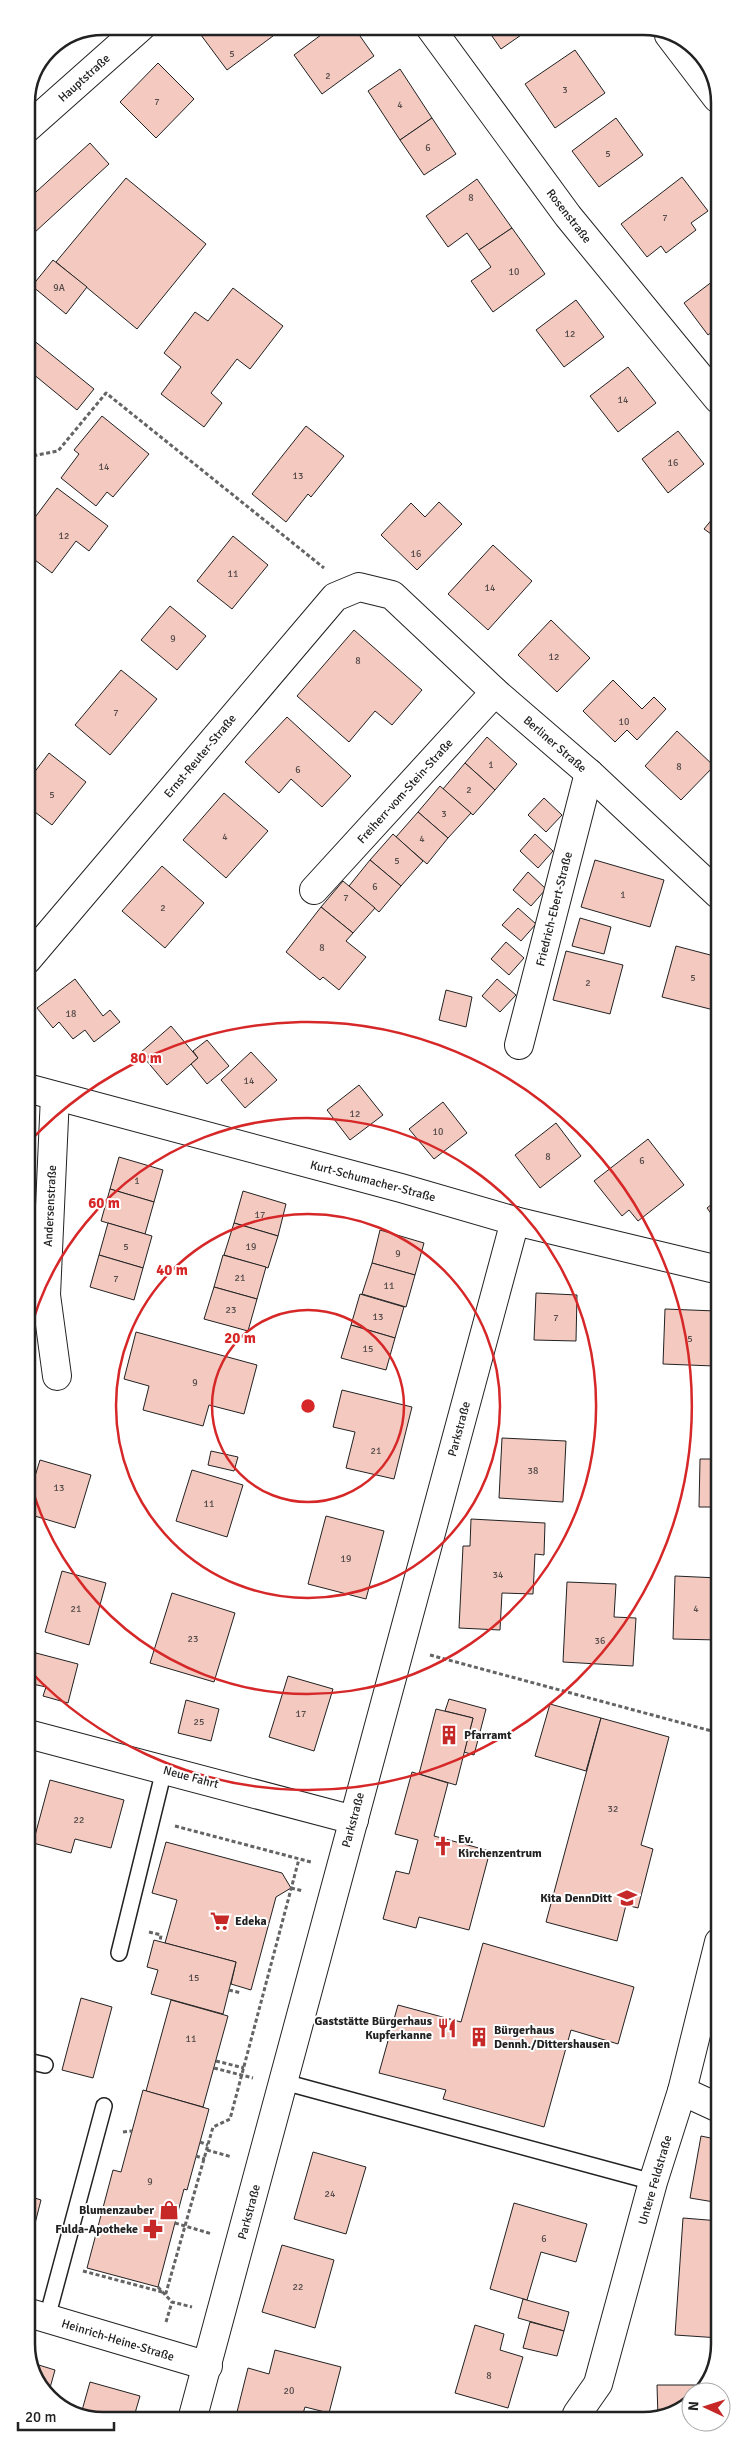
<svg xmlns="http://www.w3.org/2000/svg" width="746" height="2447" viewBox="0 0 746 2447" font-family="Signika,sans-serif">
<rect width="100%" height="100%" fill="#fff"/>
<g fill="#f3c9c0" stroke="#222">
<path d="M265 26 273 36 227 70 195 27Z"/>
<path d="M333 26H353L374 56 322 94 294 55Z"/>
<path d="M485 26H534L501 49Z"/>
<path d="M575 50 605 93 555 128 525 84Z"/>
<path d="M158 63 194 99 156 138 120 102Z"/>
<path d="M400 69 432 118 400 140 368 91Z"/>
<path d="M432 118 456 154 424 175 400 140Z"/>
<path d="M616 118 643 155 599 187 572 151Z"/>
<path d="M90 143 109 164 34 233 26 224V201Z"/>
<path d="M682 177 708 211 691 223 696 230 666 253 661 246 647 257 621 224Z"/>
<path d="M126 178 206 244 137 329 56 262Z"/>
<path d="M477 179 512 228 479 250 467 233 448 247 426 216Z"/>
<path d="M512 228 545 274 493 312 471 281 491 267 479 250Z"/>
<path d="M26 247 35 256 26 264Z"/>
<path d="M53 260 87 287 66 314 32 286Z"/>
<path d="M717 278V328L708 335 684 303Z"/>
<path d="M233 288 283 326 250 369 237 359 211 393 222 403 204 427 161 394 181 367 164 353 195 312 208 321Z"/>
<path d="M576 300 604 337 564 367 536 330Z"/>
<path d="M27 335 94 389 77 410 27 369Z"/>
<path d="M628 367 656 403 618 432 590 396Z"/>
<path d="M102 416 149 454 113 497 107 492 96 506 61 478 79 454 74 450Z"/>
<path d="M306 426 344 456 311 497 308 494 286 522 252 494Z"/>
<path d="M678 431 704 464 668 493 642 459Z"/>
<path d="M57 488 108 526 89 551 76 541 52 573 27 554V528Z"/>
<path d="M439 502 462 524 417 570 381 535 411 503 425 517Z"/>
<path d="M718 512V539L704 529Z"/>
<path d="M233 536 268 565 232 609 197 581Z"/>
<path d="M493 545 532 581 488 630 448 594Z"/>
<path d="M170 606 206 636 177 670 141 640Z"/>
<path d="M551 620 590 658 557 692 518 655Z"/>
<path d="M354 630 422 690 392 725 375 711 349 742 297 696Z"/>
<path d="M121 670 157 699 110 755 75 725Z"/>
<path d="M613 680 642 709 654 697 666 709 637 740 627 730 615 742 583 711Z"/>
<path d="M287 717 351 776 322 807 291 779 279 793 245 762Z"/>
<path d="M677 731 714 766 681 800 645 766Z"/>
<path d="M487 737 517 764 495 790 465 763Z"/>
<path d="M49 753 86 782 52 825 27 806V782Z"/>
<path d="M465 763 495 790 473 815 443 789Z"/>
<path d="M440 786 471 813 448 838 418 812Z"/>
<path d="M224 793 268 831 226 878 183 840Z"/>
<path d="M544 798 562 815 546 832 528 815Z"/>
<path d="M418 812 448 838 427 864 396 837Z"/>
<path d="M393 834 423 861 401 886 370 860Z"/>
<path d="M535 834 553 851 538 868 520 851Z"/>
<path d="M370 860 401 886 379 912 349 886Z"/>
<path d="M595 860 664 880 650 927 581 907Z"/>
<path d="M162 866 204 903 165 948 122 911Z"/>
<path d="M528 872 546 889 531 906 513 890Z"/>
<path d="M343 881 375 908 353 933 321 907Z"/>
<path d="M321 907 353 933 346 941 366 957 339 990 323 977 320 980 286 952Z"/>
<path d="M518 908 536 924 521 941 502 925Z"/>
<path d="M580 918 611 927 604 954 572 946Z"/>
<path d="M506 942 524 958 509 975 491 959Z"/>
<path d="M676 946 718 957V1011L662 997Z"/>
<path d="M566 951 623 965 610 1014 553 1000Z"/>
<path d="M75 979 103 1016 110 1010 120 1022 94 1042 85 1030 73 1039 59 1022 53 1028 37 1008Z"/>
<path d="M497 979 516 995 500 1012 482 996Z"/>
<path d="M446 990 472 997 466 1027 439 1020Z"/>
<path d="M171 1026 198 1058 167 1085 140 1053Z"/>
<path d="M207 1040 229 1066 207 1084 191 1064 198 1058 193 1051Z"/>
<path d="M251 1052 277 1080 245 1108 221 1080Z"/>
<path d="M359 1085 383 1115 350 1140 327 1110Z"/>
<path d="M443 1102 467 1133 434 1159 409 1129Z"/>
<path d="M556 1123 581 1156 540 1188 515 1155Z"/>
<path d="M648 1139 684 1185 638 1221 629 1210 622 1216 594 1181Z"/>
<path d="M119 1157 163 1170 154 1202 110 1189Z"/>
<path d="M110 1189 154 1202 145 1234 101 1221Z"/>
<path d="M243 1191 286 1204 278 1236 234 1223Z"/>
<path d="M718 1199V1223L707 1208Z"/>
<path d="M108 1223 152 1236 143 1268 99 1255Z"/>
<path d="M234 1223 278 1236 268 1268 224 1255Z"/>
<path d="M380 1230 424 1243 415 1275 372 1263Z"/>
<path d="M99 1255 143 1268 134 1300 90 1287Z"/>
<path d="M223 1255 266 1267 257 1299 214 1287Z"/>
<path d="M372 1263 415 1275 406 1307 362 1294Z"/>
<path d="M214 1287 257 1299 248 1331 204 1319Z"/>
<path d="M536 1293 577 1295 576 1341 534 1340Z"/>
<path d="M360 1294 404 1307 395 1338 351 1325Z"/>
<path d="M665 1309 716 1311 714 1366 663 1364Z"/>
<path d="M351 1325 395 1338 386 1370 341 1358Z"/>
<path d="M136 1332 257 1365 244 1414 209 1405 203 1426 143 1410 149 1386 124 1379Z"/>
<path d="M342 1390 412 1407 394 1479 346 1468 355 1432 333 1427Z"/>
<path d="M502 1438 566 1441 563 1502 499 1498Z"/>
<path d="M211 1451 238 1457 234 1471 208 1465Z"/>
<path d="M700 1459H719V1507H699Z"/>
<path d="M40 1460 91 1475 75 1528 28 1514V1499Z"/>
<path d="M192 1470 243 1485 227 1537 176 1521Z"/>
<path d="M326 1516 384 1531 366 1599 308 1584Z"/>
<path d="M471 1519 545 1523 544 1555 535 1554 533 1594 502 1593 500 1630 459 1628 463 1546H470Z"/>
<path d="M62 1571 106 1583 89 1645 45 1632Z"/>
<path d="M675 1576 719 1578V1640L673 1639Z"/>
<path d="M567 1582 616 1584 614 1617 636 1618 633 1666 563 1662Z"/>
<path d="M172 1593 235 1613 214 1682 150 1663Z"/>
<path d="M36 1653 78 1664 68 1703 43 1696 46 1687 28 1683Z"/>
<path d="M288 1676 333 1689 314 1751 269 1737Z"/>
<path d="M449 1699 486 1709 474 1755 464 1752 473 1718 445 1711Z"/>
<path d="M186 1700 219 1709 211 1741 178 1733Z"/>
<path d="M550 1704 601 1718 586 1771 535 1756Z"/>
<path d="M436 1709 473 1718 456 1785 419 1774Z"/>
<path d="M601 1718 669 1737 641 1845 653 1849 638 1908 626 1905 617 1941 546 1922Z"/>
<path d="M412 1772 448 1783 434 1836 490 1851 469 1930 419 1917 416 1928 383 1919 396 1871 409 1874 418 1840 395 1834Z"/>
<path d="M50 1780 124 1800 111 1848 75 1839 71 1853 33 1843Z"/>
<path d="M166 1842 282 1873 291 1888 276 1897 251 1990 231 1984 236 1962 165 1943 177 1900 152 1893Z"/>
<path d="M154 1940 236 1962 223 2014 151 1994 158 1970 147 1967Z"/>
<path d="M483 1943 634 1987 618 2044 571 2030 544 2127 443 2099 446 2090 379 2073 398 2005 461 2022Z"/>
<path d="M81 1998 112 2007 93 2078 62 2070Z"/>
<path d="M171 2000 228 2016 203 2107 146 2091Z"/>
<path d="M143 2090 209 2109 187 2190 184 2189 158 2287 87 2268 113 2170 121 2172Z"/>
<path d="M28 2105 35 2107 29 2130Z"/>
<path d="M701 2136 720 2140V2203L690 2198Z"/>
<path d="M313 2152 366 2167 346 2234 294 2219Z"/>
<path d="M29 2196 41 2200 29 2247Z"/>
<path d="M514 2203 587 2224 576 2262 541 2252 527 2300 490 2289Z"/>
<path d="M683 2218 720 2221V2338L675 2335Z"/>
<path d="M282 2245 334 2260 315 2328 262 2312Z"/>
<path d="M523 2299 569 2312 564 2331 518 2318Z"/>
<path d="M530 2322 564 2331 557 2356 523 2348Z"/>
<path d="M475 2325 504 2334 500 2350 523 2357 508 2408 455 2393Z"/>
<path d="M275 2350 341 2367 329 2413 305 2407 301 2420H235L248 2368 269 2374Z"/>
<path d="M29 2362 55 2370 48 2395 29 2364Z"/>
<path d="M90 2382 140 2396 133 2420 97 2421 81 2414Z"/>
<path d="M657 2385H700V2392H691V2400L663 2418H658Z"/>
</g>
<g fill="none" stroke-linecap="round" stroke-linejoin="round">
<defs>
<g id="lane">
<path d="M119 1953 164 1770"/>
<path d="M28 2061 45 2065"/>
<path d="M284 2082 653 2182"/>
<path d="M47 2318 104 2106"/>
</g>
<g id="street">
<path d="M429 26 568 216 718 399"/>
<path d="M314 890 495 692"/>
<path d="M27 960 335 597 359 587 392 595 495 692 589 773 718 894"/>
<path d="M519 1045 589 773"/>
<path d="M27 1088 401 1188 515 1221 719 1270"/>
<path d="M55 1096 46 1295 57 1376"/>
<path d="M28 1734 354 1820"/>
<path d="M682 2091 719 2108"/>
<path d="M29 2313 208 2366"/>
<path d="M577 2414 598 2384 653 2182 682 2091 719 1942"/>
<path d="M192 2420 515 1221"/>
</g>
<g id="secondary">
<path d="M669 35 717 98"/>
<path d="M26 129 142 26"/>
</g>
</defs>
<use href="#lane" stroke="#222" stroke-width="18"/>
<use href="#street" stroke="#222" stroke-width="30"/>
<use href="#secondary" stroke="#222" stroke-width="30"/>
<g stroke="#646464" stroke-width="3" stroke-dasharray="4 2.5" stroke-linecap="butt">
<path d="M27 457 58 451 106 393 324 568"/>
<path d="M430 1655 719 1733"/>
<path d="M175 1826 311 1862"/>
<path d="M291 1888 303 1891"/>
<path d="M149 1932 161 1935 160 1942"/>
<path d="M229 1990 241 1993"/>
<path d="M216 2061 244 2068"/>
<path d="M214 2068 253 2078"/>
<path d="M123 2132 132 2131"/>
<path d="M200 2142 208 2145"/>
<path d="M207 2150 232 2157"/>
<path d="M196 2156 205 2159"/>
<path d="M175 2223 212 2234"/>
<path d="M83 2271 166 2293 213 2127 230 2119 299 1859"/>
<path d="M158 2287 172 2302 192 2307"/>
<path d="M166 2322 172 2302"/>
</g>
<use href="#lane" stroke="#fff" stroke-width="15"/>
<use href="#street" stroke="#fff" stroke-width="28"/>
<use href="#secondary" stroke="#fff" stroke-width="28"/>
</g>
<g fill="none" stroke="#d62828" stroke-width="2.5">
<circle cx="308" cy="1406" r="96"/>
<circle cx="308" cy="1406" r="192"/>
<path d="M28 1339A288 288 0 1 1 28 1473"/>
<path d="M29 1142A384 384 0 1 1 29 1670"/>
</g>
<defs>
<symbol id="building-bare" viewBox="-9 -9 18 18"><path d="M-4-6H4V6H1V3H-1V6H-4ZM-2.5-4.3h1.7v1.8h-1.7ZM.8-4.3h1.7v1.8H.8ZM-2.5-1h1.7V.8h-1.7ZM.8-1h1.7V.8H.8Z" fill="#c62828" stroke="#fff" stroke-width="2.5" paint-order="stroke"/></symbol>
<symbol id="church-bare" viewBox="-9 -9 18 18"><path d="M-1.2-6h2.4v3.5h3.3v2.4h-3.3V6h-2.4V-.1h-3.3v-2.4h3.3Z" fill="#c62828" stroke="#fff" stroke-width="2.5" paint-order="stroke"/></symbol>
<symbol id="school-bare" viewBox="-9 -9 18 18"><path d="M0-5L7-2L0 1L-7-2ZM-4 1L0 2.5L4 1V4Q0 6-4 4Z" fill="#c62828" stroke="#fff" stroke-width="2.5" paint-order="stroke"/></symbol>
<symbol id="supermarket-bare" viewBox="-9 -9 18 18"><path d="M-6-5.5h2.5l.6 2H6L4.5 2H-2.5L-4.4-4H-6ZM-1.5 3.2a1.3 1.3 0 1 0 .1 0ZM3 3.2a1.3 1.3 0 1 0 .1 0Z" fill="#c62828" stroke="#fff" stroke-width="2.5" paint-order="stroke"/></symbol>
<symbol id="restaurant-bare" viewBox="-9 -9 18 18"><path d="M-5-6h1v4h1v-4h1v4h1v-4h1v5L-1.5 .5V6h-2V.5L-5-1ZM5-6V6H3V1.5H1.5Q1.5-4 5-6Z" fill="#c62828" stroke="#fff" stroke-width="2.5" paint-order="stroke"/></symbol>
<symbol id="shop-bare" viewBox="-9 -9 18 18"><path d="M-5-2.5h2.3a2.7 3.5 0 0 1 5.4 0H5L5.5 6h-11ZM-1.5-2.5h3a1.5 2.3 0 0 0-3 0Z" fill="#c62828" stroke="#fff" stroke-width="2.5" paint-order="stroke"/></symbol>
<symbol id="pharmacy-bare" viewBox="-9 -9 18 18"><path d="M-2-6h4v4h4v4h-4v4h-4v-4h-4v-4h4Z" fill="#c62828" stroke="#fff" stroke-width="2.5" paint-order="stroke"/></symbol>
</defs>
<g fill-rule="evenodd">
<use href="#building-bare" x="435" y="1721" width="28" height="28"/>
<use href="#church-bare" x="429" y="1832" width="28" height="28"/>
<use href="#school-bare" x="613" y="1884" width="28" height="28"/>
<use href="#supermarket-bare" x="206" y="1907" width="28" height="28"/>
<use href="#restaurant-bare" x="433" y="2014" width="28" height="28"/>
<use href="#building-bare" x="465" y="2023" width="28" height="28"/>
<use href="#shop-bare" x="155" y="2196" width="28" height="28"/>
<use href="#pharmacy-bare" x="139" y="2215" width="28" height="28"/>
</g>
<g text-anchor="middle" stroke-width="4" stroke-linejoin="round" paint-order="stroke">
<g font-size="10" fill="#564c4a">
<text x="232" y="57">5</text>
<text x="328" y="79">2</text>
<text x="565" y="93">3</text>
<text x="157" y="105">7</text>
<text x="400" y="108">4</text>
<text x="428" y="151">6</text>
<text x="608" y="157">5</text>
<text x="471" y="201">8</text>
<text x="665" y="221">7</text>
<text x="514" y="275">10</text>
<text x="59" y="291">9A</text>
<text x="570" y="337">12</text>
<text x="623" y="403">14</text>
<text x="673" y="466">16</text>
<text x="104" y="470">14</text>
<text x="298" y="479">13</text>
<text x="64" y="539">12</text>
<text x="416" y="557">16</text>
<text x="233" y="577">11</text>
<text x="490" y="591">14</text>
<text x="173" y="642">9</text>
<text x="554" y="660">12</text>
<text x="358" y="664">8</text>
<text x="116" y="716">7</text>
<text x="624" y="725">10</text>
<text x="491" y="768">1</text>
<text x="679" y="770">8</text>
<text x="298" y="773">6</text>
<text x="469" y="793">2</text>
<text x="52" y="798">5</text>
<text x="444" y="817">3</text>
<text x="225" y="840">4</text>
<text x="422" y="842">4</text>
<text x="397" y="864">5</text>
<text x="375" y="890">6</text>
<text x="623" y="898">1</text>
<text x="346" y="901">7</text>
<text x="163" y="911">2</text>
<text x="322" y="951">8</text>
<text x="693" y="981">5</text>
<text x="588" y="986">2</text>
<text x="71" y="1017">18</text>
<text x="249" y="1084">14</text>
<text x="355" y="1117">12</text>
<text x="438" y="1135">10</text>
<text x="548" y="1160">8</text>
<text x="642" y="1164">6</text>
<text x="137" y="1184">1</text>
<text x="260" y="1218">17</text>
<text x="126" y="1250">5</text>
<text x="251" y="1250">19</text>
<text x="398" y="1257">9</text>
<text x="240" y="1281">21</text>
<text x="116" y="1282">7</text>
<text x="389" y="1289">11</text>
<text x="231" y="1313">23</text>
<text x="378" y="1320">13</text>
<text x="556" y="1321">7</text>
<text x="690" y="1342">5</text>
<text x="368" y="1352">15</text>
<text x="195" y="1386">9</text>
<text x="376" y="1454">21</text>
<text x="533" y="1474">38</text>
<text x="59" y="1491">13</text>
<text x="209" y="1507">11</text>
<text x="346" y="1562">19</text>
<text x="498" y="1578">34</text>
<text x="76" y="1612">21</text>
<text x="696" y="1612">4</text>
<text x="193" y="1642">23</text>
<text x="600" y="1644">36</text>
<text x="301" y="1717">17</text>
<text x="199" y="1725">25</text>
<text x="613" y="1812">32</text>
<text x="79" y="1823">22</text>
<text x="194" y="1981">15</text>
<text x="191" y="2042">11</text>
<text x="150" y="2185">9</text>
<text x="330" y="2197">24</text>
<text x="544" y="2242">6</text>
<text x="298" y="2290">22</text>
<text x="489" y="2379">8</text>
<text x="289" y="2394">20</text>
</g>
<g font-size="12" fill="#222" stroke="#fff">
<text transform="translate(84 78) rotate(-42)" y="4">Hauptstraße</text>
<text transform="translate(569 216) rotate(52)" y="4">Rosenstraße</text>
<text transform="translate(555 744) rotate(41)" y="4">Berliner Straße</text>
<text transform="translate(200 756) rotate(-50)" y="4">Ernst-Reuter-Straße</text>
<text transform="translate(405 791) rotate(-48)" y="4">Freiherr-vom-Stein-Straße</text>
<text transform="translate(554 909) rotate(-76)" y="4">Friedrich-Ebert-Straße</text>
<text transform="translate(373 1181) rotate(15)" y="4">Kurt-Schumacher-Straße</text>
<text transform="translate(50 1206) rotate(-87)" y="4">Andersenstraße</text>
<text transform="translate(459 1429) rotate(-75)" y="4">Parkstraße</text>
<text transform="translate(191 1777) rotate(15)" y="4">Neue Fahrt</text>
<text transform="translate(353 1820) rotate(-75)" y="4">Parkstraße</text>
<text transform="translate(655 2180) rotate(-74)" y="4">Untere Feldstraße</text>
<text transform="translate(249 2212) rotate(-75)" y="4">Parkstraße</text>
<text transform="translate(118 2340) rotate(17)" y="4">Heinrich-Heine-Straße</text>
</g>
<g font-size="12" font-weight="bold" fill="#222" stroke="#fff" text-anchor="start">
<text x="464" y="1739">Pfarramt</text>
<text x="458" y="1843">Ev.<tspan x="458" dy="14">Kirchenzentrum</tspan></text>
<text x="612" y="1902" text-anchor="end">Kita DennDitt</text>
<text x="235" y="1925">Edeka</text>
<text x="432" y="2025" text-anchor="end">Gaststätte Bürgerhaus<tspan x="432" dy="14">Kupferkanne</tspan></text>
<text x="494" y="2034">Bürgerhaus<tspan x="494" dy="14">Dennh./Dittershausen</tspan></text>
<text x="154" y="2214" text-anchor="end">Blumenzauber</text>
<text x="138" y="2233" text-anchor="end">Fulda-Apotheke</text>
</g>
</g>
<path d="M0 0H746V2447H0ZM103 35H643A68 68 0 0 1 711 103V2344A68 68 0 0 1 643 2412H103A68 68 0 0 1 35 2344V103A68 68 0 0 1 103 35Z" fill="#fff" fill-rule="evenodd"/>
<path fill="none" stroke="#222" stroke-width="2.5" d="M103 35H643A68 68 0 0 1 711 103V2344A68 68 0 0 1 643 2412H103A68 68 0 0 1 35 2344V103A68 68 0 0 1 103 35Z"/>
<circle cx="308" cy="1406" r="8" fill="#d62828" stroke="#fff" stroke-width="2.5"/>
<g font-size="15" text-anchor="middle" font-weight="bold" fill="#d62828" stroke="#fff" stroke-width="4" stroke-linejoin="round" paint-order="stroke">
<text x="146" y="1063">80 m</text>
<text x="104" y="1208">60 m</text>
<text x="172" y="1275">40 m</text>
<text x="240" y="1343">20 m</text>
</g>
<g transform="translate(706 2407) rotate(274)"><circle r="24" fill="#ffffff" stroke="#a7a7a7"/>
<path d="M0-4L9 19L0 12L-9 19Z" fill="#c62828"/>
<text y="-8" font-size="14" font-weight="bold" text-anchor="middle" fill="#222222">N</text>
</g>
<path d="M18 2422v8h96v-8" fill="none" stroke="#222222" stroke-width="2.5"/>
<text x="25" y="2422" font-size="15" fill="#222222" stroke="#ffffff" stroke-width="4" paint-order="stroke">20 m</text>
</svg>
